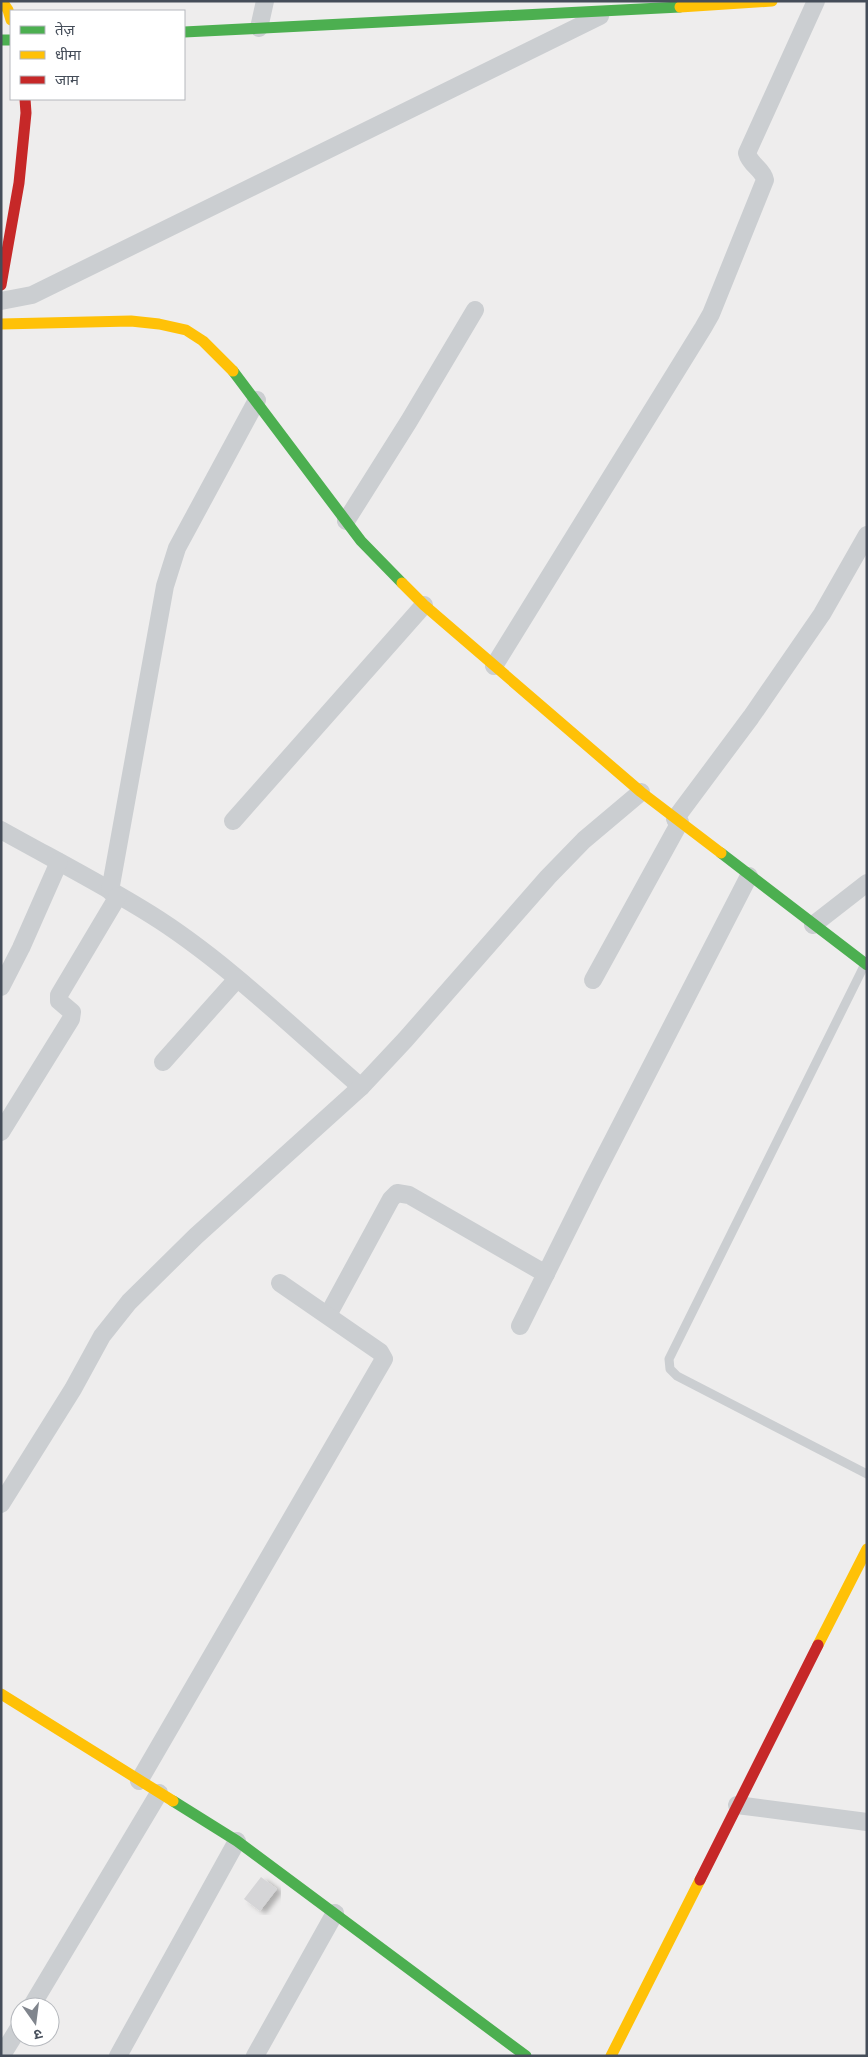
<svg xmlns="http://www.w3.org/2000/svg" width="868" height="2057" viewBox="0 0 868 2057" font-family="Mulish,'Noto Sans Devanagari',sans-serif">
<defs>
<filter id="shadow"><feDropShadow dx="5.5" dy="3" stdDeviation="2.5" flood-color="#0004"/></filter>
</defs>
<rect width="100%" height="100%" fill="#eeeded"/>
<path fill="#d5d5d7" filter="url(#shadow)" d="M261 1877 277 1889 260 1911 244 1899Z"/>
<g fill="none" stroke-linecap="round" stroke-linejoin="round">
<path stroke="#cbced1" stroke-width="9" d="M865 964 669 1359 670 1369 677 1376 867 1474"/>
<g stroke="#cbced1" stroke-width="18">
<path d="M259 28 265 1"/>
<path d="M1 301 32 295 600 16"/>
<path d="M346 521 409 421 475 310"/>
<path d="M494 666 703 328 711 314 765 180C763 169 750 165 747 153L816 1"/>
<path d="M675 819 751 717 822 614 867 535"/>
<path d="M233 821 424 605"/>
<path d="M1 830C51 858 102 884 150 914 224 960 294 1029 361 1087"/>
<path d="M110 891 165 586 177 548 257 400"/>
<path d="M813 925 867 883"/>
<path d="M593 980 680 822"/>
<path d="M1 987 21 948 59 862"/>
<path d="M163 1062 237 979"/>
<path d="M1 1132 71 1019 72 1012 59 1001V995L118 896"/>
<path d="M328 1315 391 1199 397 1193 409 1195 546 1274"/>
<path d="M520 1326 593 1179 749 876"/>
<path d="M1 1504 73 1389 102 1336 129 1302 196 1236 361 1087 405 1040 548 877 584 840 641 792"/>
<path d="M139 1781 384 1359 380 1352 280 1283"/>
<path d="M737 1805 867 1822"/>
<path d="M31 2007 159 1793"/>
<path d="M2 2055 20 2026"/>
<path d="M118 2056 237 1841"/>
<path d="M255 2056 335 1913"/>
</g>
<g stroke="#4caf50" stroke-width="11">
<path d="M184 32 680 7"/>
<path d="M1 40H11"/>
<path d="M233 371 361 541 402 583"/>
<path d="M721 853 867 965"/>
<path d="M173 1801 237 1841 526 2056"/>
</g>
<g stroke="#ffc107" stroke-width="11">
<path d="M2 1 8 10 11 20"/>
<path d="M680 7 772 1"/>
<path d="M1 324 131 321 159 324 186 330 203 341 233 371"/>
<path d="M402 583 424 605 641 792 721 853"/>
<path d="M818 1645 867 1549"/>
<path d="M1 1694 173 1801"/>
<path d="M611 2056 700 1880"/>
</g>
<g stroke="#c62828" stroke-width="11">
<path d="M1 285 19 183 26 113 25 99"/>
<path d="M700 1880 818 1645"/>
</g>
</g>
<rect width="868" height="2057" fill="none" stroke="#454d59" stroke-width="5"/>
<rect x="10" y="10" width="175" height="90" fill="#ffffff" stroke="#b5b8bd"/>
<rect x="20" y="26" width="25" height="8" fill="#4caf50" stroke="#b5b8bd"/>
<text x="55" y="35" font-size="15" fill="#454d59">तेज़</text>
<rect x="20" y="51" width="25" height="8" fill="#ffc107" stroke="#b5b8bd"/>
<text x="55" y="60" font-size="15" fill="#454d59">धीमा</text>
<rect x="20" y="76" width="25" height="8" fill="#c62828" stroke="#b5b8bd"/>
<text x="55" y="85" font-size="15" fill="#454d59">जाम</text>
<g transform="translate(35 2022) rotate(166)"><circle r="24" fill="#ffffff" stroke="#b5b8bd"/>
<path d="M0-4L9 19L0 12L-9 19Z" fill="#80858d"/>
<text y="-8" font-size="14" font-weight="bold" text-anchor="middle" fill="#454d59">उ</text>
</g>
</svg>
